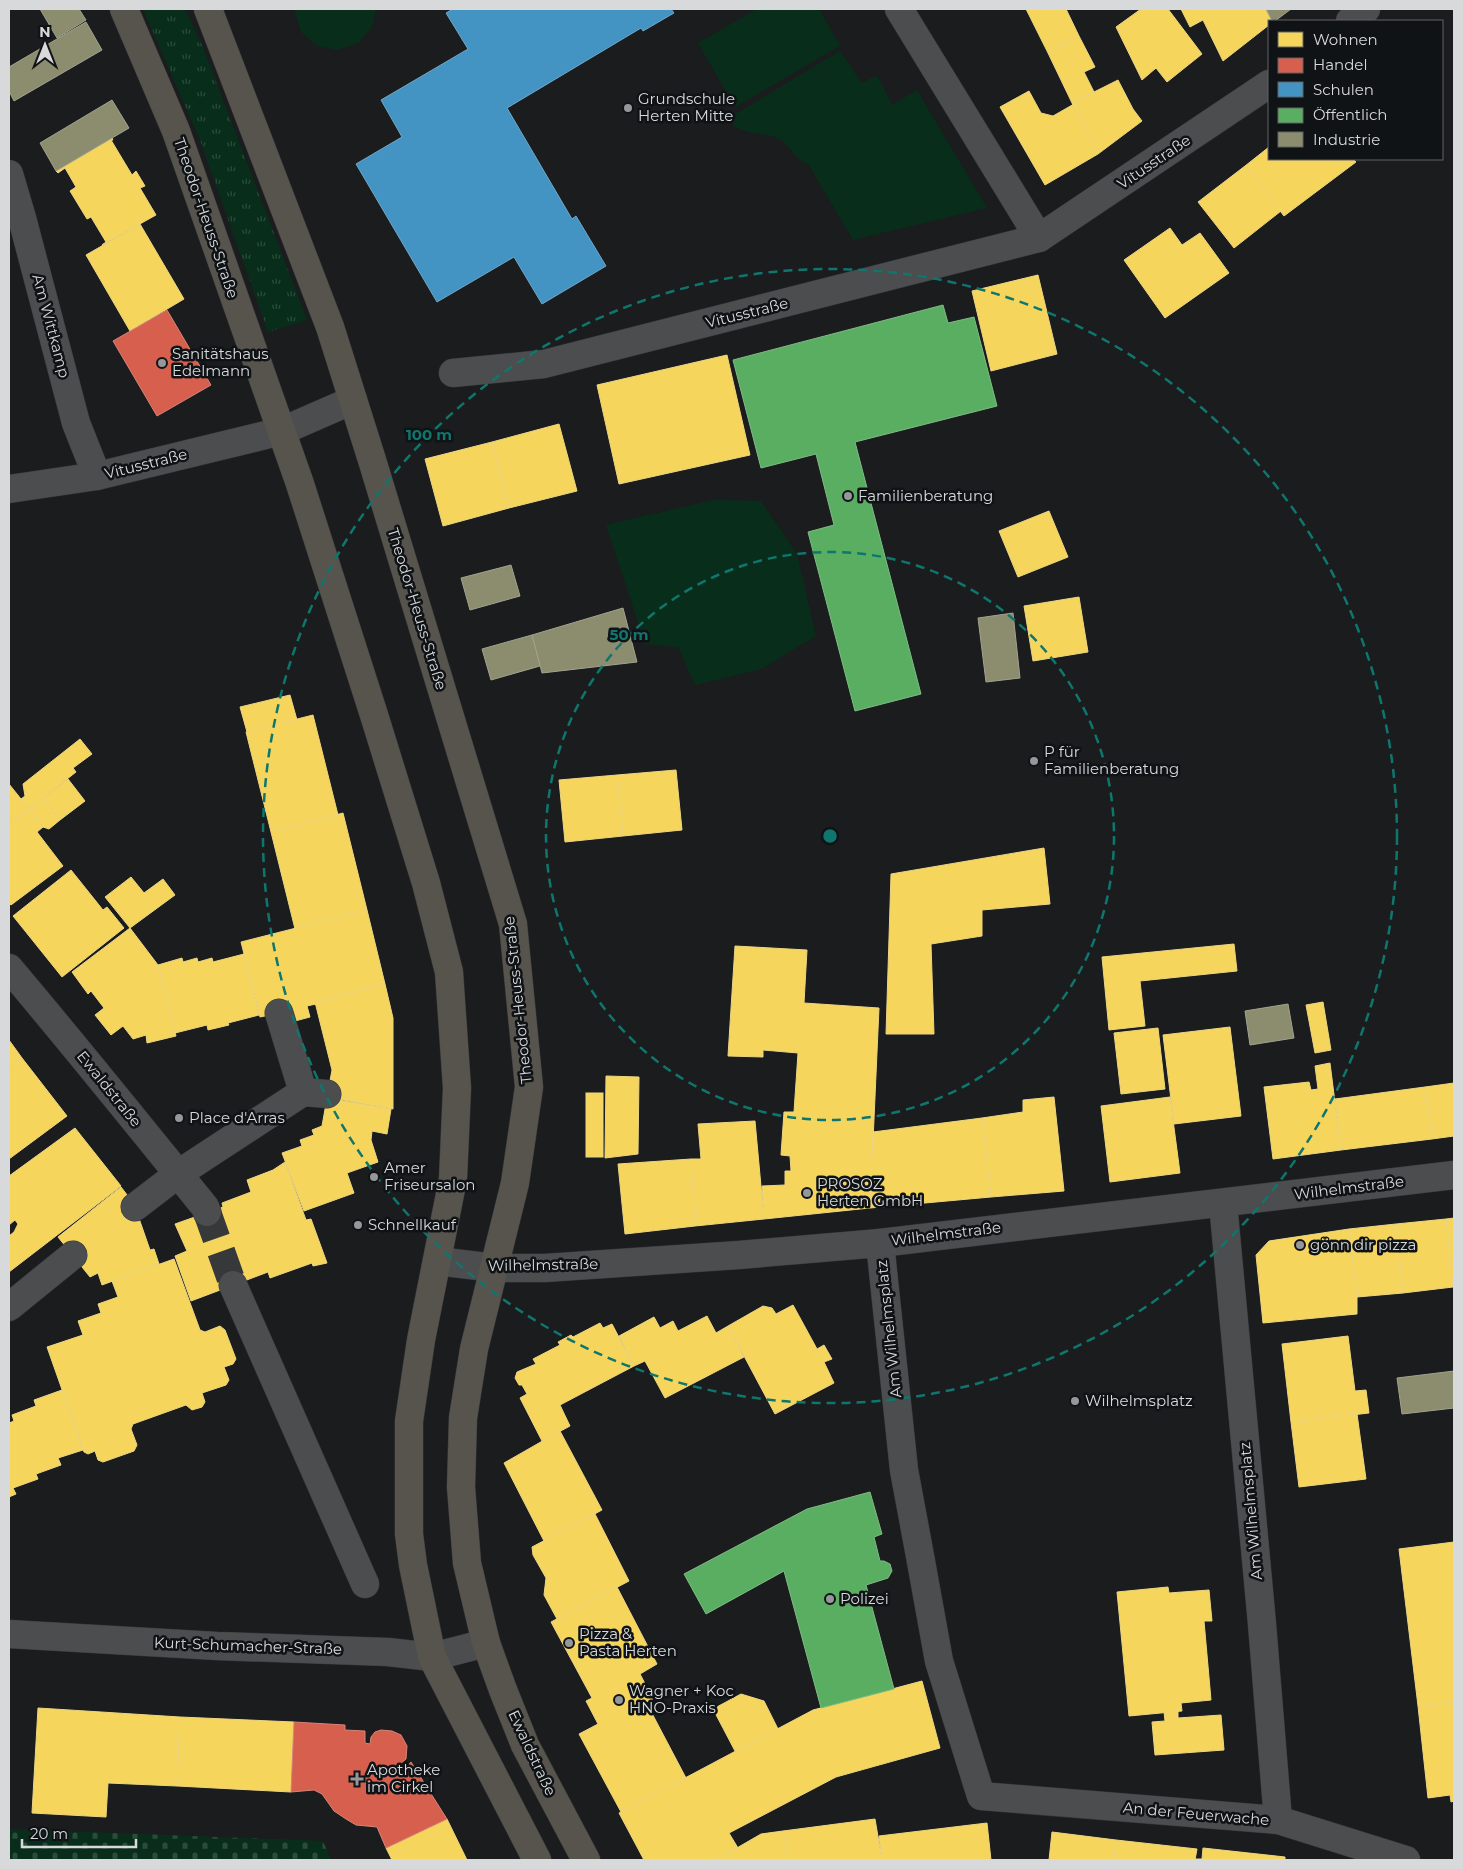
<svg xmlns="http://www.w3.org/2000/svg" width="1463" height="1869" viewBox="0 0 1463 1869" font-family="Montserrat,sans-serif">
<defs>
<pattern id="grass-tufts" width="24" height="20" patternUnits="userSpaceOnUse" patternTransform="scale(1.25)"><rect width="24" height="20" fill="#082e1b"/><path d="M3 7l-1-3M5 7V3M7 7l1-3M15 17l-1-3M17 17v-4M19 17l1-3" fill="none" stroke="#2b4c3c"/></pattern>
<pattern id="cemetery-stones" width="16" height="16" patternUnits="userSpaceOnUse" patternTransform="scale(1.25)"><rect width="16" height="16" fill="#082e1b"/><path d="M2 7V4a2 2 0 0 1 4 0v3zM10 15v-3a2 2 0 0 1 4 0v3z" fill="#2b4c3c"/></pattern>
</defs>
<rect width="100%" height="100%" fill="#1a1c1e"/>
<path fill="url(#grass-tufts)" d="M143 9H185L202 45 307 320 268 332 200 140Z"/>
<path fill="url(#cemetery-stones)" d="M9 1829 323 1841 331 1860H9Z"/>
<g fill="#082e1b">
<path d="M295 9H376L372 27 358 43 338 50 317 46 301 32 295 12Z"/>
<path d="M757 9H819L840 46 735 107 698 43Z"/>
<path d="M840 51 862 83 877 75 892 105 917 90 987 208 853 240 809 165C793 158 791 146 779 139 765 131 748 136 733 125V120L737 113Z"/>
<path d="M713 500 761 501 797 554 816 636 761 669 695 685 678 647 645 644 606 525Z"/>
</g>
<g fill="#f6d55c" stroke="#edd682">
<path d="M1026 9H1066L1079 36 1048 53Z"/>
<path d="M1141 9H1168L1202 54 1167 82 1156 68 1142 80 1116 27Z"/>
<path d="M1181 9H1266L1272 21H1269V25L1223 61 1203 20 1190 27Z"/>
<path d="M1079 36 1095 67 1084 72 1094 92 1072 103 1048 53Z"/>
<path d="M1118 80 1133 109 1142 121 1098 154 1072 103Z"/>
<path d="M1029 91 1041 113 1053 116 1074 104 1098 154 1045 185 1000 107Z"/>
<path d="M112 138 113 140H111L132 175 136 171 145 186 140 188 156 215 102 245 106 242 91 217 87 219 70 191 76 187 65 168 58 173 56 171Z"/>
<path d="M1269 147V159H1353L1356 162 1284 216 1245 166Z"/>
<path d="M1245 166 1281 211 1234 248 1198 202Z"/>
<path d="M140 224 184 299 130 331 86 255Z"/>
<path d="M1170 228 1182 245 1200 233 1229 273 1165 318 1124 260Z"/>
<path d="M1038 275 1057 354 991 371 972 291Z"/>
<path d="M727 355 750 455 619 484 597 385Z"/>
<path d="M559 424 577 491 509 508 492 442Z"/>
<path d="M492 442 509 508 443 526 425 459Z"/>
<path d="M1049 511 1068 557 1018 577 999 531Z"/>
<path d="M1079 597 1088 652 1033 661 1024 606Z"/>
<path d="M290 695 297 720 247 732 240 707Z"/>
<path d="M313 715 338 815 271 832 246 732Z"/>
<path d="M80 739 92 754 73 768 76 772 29 809 21 799 25 796 23 784Z"/>
<path d="M676 770 682 830 623 836 617 775Z"/>
<path d="M617 775 623 836 565 842 559 780Z"/>
<path d="M68 779 85 801 60 820 43 798Z"/>
<path d="M9 784 29 809 9 824Z"/>
<path d="M43 798 60 820 49 829 43 827 29 809Z"/>
<path d="M29 809 43 827 37 832 63 866 11 905 9 903V824Z"/>
<path d="M343 813 367 910 295 929 271 832Z"/>
<path d="M1044 848 1050 904 982 910V936L931 944 934 1034H886L891 874Z"/>
<path d="M71 870 103 910 107 907 124 928 62 977 13 916Z"/>
<path d="M131 877 144 893 163 879 175 895 130 928 105 897Z"/>
<path d="M367 910 385 984 315 1002 316 1004 307 1006 310 1017 295 1021 293 1010 260 1017 241 942Z"/>
<path d="M130 928 158 965 176 1036 147 1043 146 1035 133 1039 123 1026 111 1035 95 1015 104 1008 91 991 88 994 72 972Z"/>
<path d="M1234 944 1237 971 1140 981 1145 1026 1109 1030 1102 957Z"/>
<path d="M735 946 807 950 804 1003 879 1008 870 1208 764 1219 762 1186 785 1185V1171H791L790 1156 781 1155 784 1112H794L798 1053 763 1050V1057L728 1056Z"/>
<path d="M244 954 259 1015 228 1023 229 1025 208 1030 207 1025 175 1033 158 965 182 958 183 962 197 958 198 962 212 958 213 962Z"/>
<path d="M385 984 393 1018V1109L327 1097 332 1070 315 1002Z"/>
<path d="M1323 1002 1331 1050 1315 1053 1306 1005Z"/>
<path d="M1230 1027 1241 1116 1174 1124 1163 1035Z"/>
<path d="M1158 1028 1165 1089 1121 1094 1114 1033Z"/>
<path d="M9 1040 22 1058 9 1068Z"/>
<path d="M22 1058 67 1116 9 1159V1068Z"/>
<path d="M1330 1063 1341 1150 1273 1159 1264 1087 1309 1082 1311 1090 1318 1089 1315 1066Z"/>
<path d="M606 1076 639 1077 638 1154 605 1158Z"/>
<path d="M1454 1083V1136L1432 1139 1425 1087Z"/>
<path d="M1425 1087 1432 1139 1341 1150 1335 1099Z"/>
<rect x="586" y="1093" width="17" height="64"/>
<path d="M1054 1097 1064 1191 991 1197 982 1118 1023 1112V1100Z"/>
<path d="M1170 1097 1180 1173 1110 1182 1101 1106Z"/>
<path d="M327 1098 391 1109 387 1134 372 1131 371 1140 378 1162 347 1173 354 1193 304 1211 282 1153 302 1146 300 1140 314 1135 312 1130 322 1126Z"/>
<path d="M982 1118 991 1197 870 1208 873 1132Z"/>
<path d="M755 1121 764 1219 695 1226 691 1159H701L698 1124Z"/>
<path d="M75 1128 121 1186 9 1272V1236L14 1232 18 1224 15 1220 9 1225V1176Z"/>
<path d="M691 1159 695 1226 625 1234 618 1164Z"/>
<path d="M285 1162 306 1220 311 1219 327 1263 313 1266 312 1263 270 1278 268 1272 191 1301 175 1256 187 1251 175 1224 223 1207 222 1203 251 1192 247 1180 273 1170Z"/>
<path d="M121 1187 134 1204 150 1250 154 1249 159 1264 102 1285 98 1273 90 1277 58 1237Z"/>
<path d="M1454 1218V1287H1453L1446 1219Z"/>
<path d="M1446 1219 1453 1287 1403 1293 1396 1224Z"/>
<path d="M1396 1224 1403 1293 1357 1297 1349 1229Z"/>
<path d="M1349 1229 1357 1297V1314L1263 1323 1256 1255 1269 1241Z"/>
<path d="M174 1259 200 1330 205 1332 220 1326 225 1330 236 1359 233 1364 224 1367 229 1380 226 1385 202 1393 205 1402 202 1407 192 1410 186 1405 133 1424 131 1429 137 1445 134 1451 103 1462 98 1460 95 1451 88 1454 84 1452 47 1347 83 1335 78 1321 101 1313 98 1304 118 1297 112 1281Z"/>
<path d="M793 1305 817 1349 824 1345 832 1359 824 1362 834 1383 775 1414 728 1326 763 1306 772 1308 776 1314Z"/>
<path d="M707 1316 716 1333 728 1326 744 1357 665 1398 645 1361 634 1366 619 1336 654 1317 660 1328 673 1321 678 1331Z"/>
<path d="M600 1323 603 1328 612 1324 634 1366 560 1405 570 1426 542 1441 520 1398 527 1394 522 1385H519L515 1378 517 1372 536 1364 533 1359 560 1345 558 1342 571 1335 573 1337Z"/>
<path d="M1348 1336 1355 1391 1366 1390 1369 1413 1291 1422 1282 1344Z"/>
<path d="M62 1390 83 1450 58 1458 61 1465 36 1474 38 1479 13 1488 16 1494 9 1497V1423L14 1421 12 1415 36 1406 34 1400Z"/>
<path d="M1357 1414 1366 1479 1299 1487 1291 1422Z"/>
<path d="M560 1431 602 1510 544 1541 504 1463Z"/>
<path d="M595 1514 629 1581 557 1619 544 1595 546 1578 533 1555 532 1547Z"/>
<path d="M1454 1542V1702L1418 1706 1399 1549Z"/>
<path d="M617 1587 657 1664 640 1674 653 1699 646 1702 686 1778 621 1812 579 1734 598 1724 586 1701 592 1698 551 1622Z"/>
<path d="M1168 1587 1169 1593 1209 1590 1212 1621H1204L1211 1700 1181 1703 1182 1711 1129 1716 1117 1592Z"/>
<path d="M922 1681 940 1748 836 1777 729 1833 738 1848 716 1860H644L619 1813 813 1710Z"/>
<path d="M741 1694 764 1701 778 1729 735 1751 713 1709Z"/>
<path d="M1454 1702V1801L1451 1802 1450 1795 1428 1798 1418 1706Z"/>
<path d="M38 1708 180 1717 177 1786 108 1783 106 1817 32 1813Z"/>
<path d="M1178 1711V1718L1221 1715 1224 1750 1155 1755 1152 1722 1165 1721 1164 1712Z"/>
<path d="M180 1717 294 1722 291 1792 177 1786Z"/>
<path d="M447 1819 467 1860H392L386 1848Z"/>
<path d="M875 1819 882 1860H788L783 1831Z"/>
<path d="M987 1823 991 1860H882L879 1836Z"/>
<path d="M783 1831 788 1860H716L761 1834Z"/>
<path d="M1052 1832 1116 1840 1114 1860H1049Z"/>
<path d="M1116 1840 1197 1849 1195 1860H1114Z"/>
<path d="M1203 1848 1285 1857V1860H1195V1859H1202Z"/>
</g>
<g fill="#d6604d" stroke="#d68478">
<path d="M167 310 211 385 157 416 113 341Z"/>
<path d="M294 1722 345 1725V1730L365 1731V1743L370 1744 371 1737 375 1732 381 1730 392 1731 401 1735 407 1746 406 1759 398 1766 405 1769 411 1762 447 1819 386 1848 377 1827 356 1825 346 1819 334 1811 322 1794 314 1790 291 1792Z"/>
</g>
<path fill="#4393c3" stroke="#6fa8ca" d="M453 9H671L674 13 643 31 641 28 507 108 572 219 576 216 606 266 542 304 514 257 437 302 356 164 402 137 381 100 468 49 446 13Z"/>
<g fill="#5aae61" stroke="#80bb86">
<path d="M943 305 948 323 974 317 997 406 855 442 921 694 855 711 808 532 834 525 816 454 761 468 733 360Z"/>
<path d="M870 1492 882 1534 874 1537 880 1561H884L890 1564 892 1571 888 1578 866 1585 894 1689 821 1708 784 1571 706 1614 684 1574 807 1509Z"/>
</g>
<g fill="#8c8c6e" stroke="#a2a38f">
<path d="M40 9H79L86 20 57 38Z"/>
<path d="M1266 9H1291L1275 21H1272Z"/>
<path d="M86 22 102 50 14 101 9 91V67Z"/>
<path d="M112 100 129 128 56 171 40 143Z"/>
<path d="M511 565 520 596 470 610 461 578Z"/>
<path d="M623 608 637 662 542 673 532 635Z"/>
<path d="M1013 613 1020 678 986 682 978 618Z"/>
<path d="M532 635 540 666 491 680 482 649Z"/>
<path d="M1288 1004 1294 1038 1250 1045 1245 1011Z"/>
<path d="M1454 1371V1408L1402 1414 1397 1378Z"/>
</g>
<g fill="none" stroke-linecap="round" stroke-linejoin="round">
<path stroke="#36383a" stroke-width="28" stroke-dasharray="28 14" stroke-linecap="butt" d="M207 1212 233 1285"/>
<defs>
<g id="minor">
<path d="M899 9 1039 238"/>
<path d="M1350 21 1366 9"/>
<path d="M9 174 22 218 76 423 97 476"/>
<path d="M453 373 544 364 1039 238 1269 84"/>
<path d="M9 489 97 476 282 431 353 400"/>
<path d="M9 968C76 1047 140 1127 205 1207L207 1212"/>
<path d="M279 1013 303 1092"/>
<path d="M1223 1203 1262 1624 1278 1820"/>
<path d="M135 1207 178 1174 303 1092 327 1094"/>
<path d="M880 1243 904 1470 920 1556 939 1661 981 1796 1278 1820 1406 1860"/>
<path d="M437 1261 495 1268H545L739 1255 880 1243 1454 1175"/>
<path d="M233 1285 365 1584"/>
<path d="M9 1307 73 1255"/>
<path d="M9 1634 217 1646 388 1652 432 1657 486 1643"/>
</g>
<g id="major">
<path d="M124 9 176 131 300 484 374 715 426 883 449 972 457 1088 453 1179 421 1340 409 1421V1534L413 1565 432 1657 537 1860"/>
<path d="M208 9 330 327 372 460 513 924 529 1087 515 1183 474 1349 463 1418 461 1487 467 1563 486 1643 503 1690 525 1745 586 1860"/>
</g>
</defs>
<use href="#minor" stroke="#37383a" stroke-width="29"/>
<use href="#major" stroke="#37383a" stroke-width="29"/>
<use href="#minor" stroke="#4b4d4e" stroke-width="28"/>
<use href="#major" stroke="#57534d" stroke-width="28"/>
</g>
<g fill="none" stroke="#0f766e" stroke-width="2.5" stroke-dasharray="9 6">
<circle cx="830" cy="836" r="284"/>
<circle cx="830" cy="836" r="567"/>
</g>
<g fill="#959799" stroke="#101316" stroke-width="2">
<circle cx="628" cy="108" r="5"/>
<circle cx="162" cy="363" r="5"/>
<circle cx="848" cy="496" r="5"/>
<circle cx="1034" cy="761" r="5"/>
<circle cx="179" cy="1118" r="5"/>
<circle cx="374" cy="1177" r="5"/>
<circle cx="807" cy="1193" r="5"/>
<circle cx="358" cy="1225" r="5"/>
<circle cx="1300" cy="1245" r="5"/>
<circle cx="1075" cy="1401" r="5"/>
<circle cx="830" cy="1599" r="5"/>
<circle cx="569" cy="1643" r="5"/>
<circle cx="619" cy="1700" r="5"/>
<path d="M354.5 1771.5h5v5h5v5h-5v5h-5v-5h-5v-5h5z"/>
</g>
<g text-anchor="middle" stroke-width="5" stroke-linejoin="round" paint-order="stroke">
<g font-size="15" fill="#d7d9db" stroke="#101316" text-anchor="start">
<text x="638" y="104">Grundschule<tspan x="638" dy="17">Herten Mitte</tspan></text>
<text x="172" y="359">Sanitätshaus<tspan x="172" dy="17">Edelmann</tspan></text>
<text x="858" y="501">Familienberatung</text>
<text x="1044" y="757">P für<tspan x="1044" dy="17">Familienberatung</tspan></text>
<text x="189" y="1123">Place d'Arras</text>
<text x="384" y="1173">Amer<tspan x="384" dy="17">Friseursalon</tspan></text>
<text x="817" y="1189">PROSOZ<tspan x="817" dy="17">Herten GmbH</tspan></text>
<text x="368" y="1230">Schnellkauf</text>
<text x="1310" y="1250">gönn dir pizza</text>
<text x="1085" y="1406">Wilhelmsplatz</text>
<text x="840" y="1604">Polizei</text>
<text x="579" y="1639">Pizza &amp;<tspan x="579" dy="17">Pasta Herten</tspan></text>
<text x="629" y="1696">Wagner + Koc<tspan x="629" dy="17">HNO-Praxis</tspan></text>
<text x="367" y="1775">Apotheke<tspan x="367" dy="17">im Cirkel</tspan></text>
</g>
<g font-size="15" fill="#d7d9db" stroke="#101316">
<text transform="translate(1154 162) rotate(-34)" y="5">Vitusstraße</text>
<text transform="translate(206 218) rotate(71)" y="5">Theodor-Heuss-Straße</text>
<text transform="translate(747 313) rotate(-14)" y="5">Vitusstraße</text>
<text transform="translate(51 326) rotate(75)" y="5">Am Wittkamp</text>
<text transform="translate(146 464) rotate(-14)" y="5">Vitusstraße</text>
<text transform="translate(417 609) rotate(73)" y="5">Theodor-Heuss-Straße</text>
<text transform="translate(518 1000) rotate(-96)" y="5">Theodor-Heuss-Straße</text>
<text transform="translate(109 1089) rotate(51)" y="5">Ewaldstraße</text>
<text transform="translate(1349 1188) rotate(-7)" y="5">Wilhelmstraße</text>
<text transform="translate(946 1234) rotate(-7)" y="5">Wilhelmstraße</text>
<text transform="translate(543 1265) rotate(-1)" y="5">Wilhelmstraße</text>
<text transform="translate(889 1329) rotate(-96)" y="5">Am Wilhelmsplatz</text>
<text transform="translate(1251 1511) rotate(-95)" y="5">Am Wilhelmsplatz</text>
<text transform="translate(248 1646) rotate(2)" y="5">Kurt-Schumacher-Straße</text>
<text transform="translate(532 1753) rotate(65)" y="5">Ewaldstraße</text>
<text transform="translate(1196 1814) rotate(5)" y="5">An der Feuerwache</text>
</g>
</g>
<circle cx="830" cy="836" r="8" fill="#0f766e" stroke="#101316" stroke-width="2.5"/>
<g font-size="15" text-anchor="middle" font-weight="bold" fill="#0f766e" stroke="#101316" stroke-width="5" stroke-linejoin="round" paint-order="stroke">
<text x="429" y="440">100 m</text>
<text x="629" y="640">50 m</text>
</g>
<rect width="1463" height="1869" fill="none" stroke="#d7d9db" stroke-width="20"/>
<rect x="1268" y="20" width="175" height="140" fill="#101316" stroke="#606265"/>
<rect x="1278" y="32" width="25" height="15" fill="#f6d55c" stroke="#606265"/>
<text x="1313" y="45" font-size="15" fill="#d7d9db">Wohnen</text>
<rect x="1278" y="58" width="25" height="15" fill="#d6604d" stroke="#606265"/>
<text x="1313" y="70" font-size="15" fill="#d7d9db">Handel</text>
<rect x="1278" y="82" width="25" height="15" fill="#4393c3" stroke="#606265"/>
<text x="1313" y="95" font-size="15" fill="#d7d9db">Schulen</text>
<rect x="1278" y="108" width="25" height="15" fill="#5aae61" stroke="#606265"/>
<text x="1313" y="120" font-size="15" fill="#d7d9db">Öffentlich</text>
<rect x="1278" y="132" width="25" height="15" fill="#8c8c6e" stroke="#606265"/>
<text x="1313" y="145" font-size="15" fill="#d7d9db">Industrie</text>
<g transform="translate(45 45)" stroke="#101316" stroke-width="4" paint-order="stroke">
<path d="M0-4L9 19L0 12L-9 19Z" fill="#d7d9db"/>
<text y="-8" font-size="14" font-weight="bold" text-anchor="middle" fill="#d7d9db">N</text>
</g>
<path d="M22 1839v8h114v-8" fill="none" stroke="#d7d9db" stroke-width="2.5"/>
<text x="30" y="1839" font-size="15" fill="#d7d9db" stroke="#101316" stroke-width="4" paint-order="stroke">20 m</text>
</svg>
